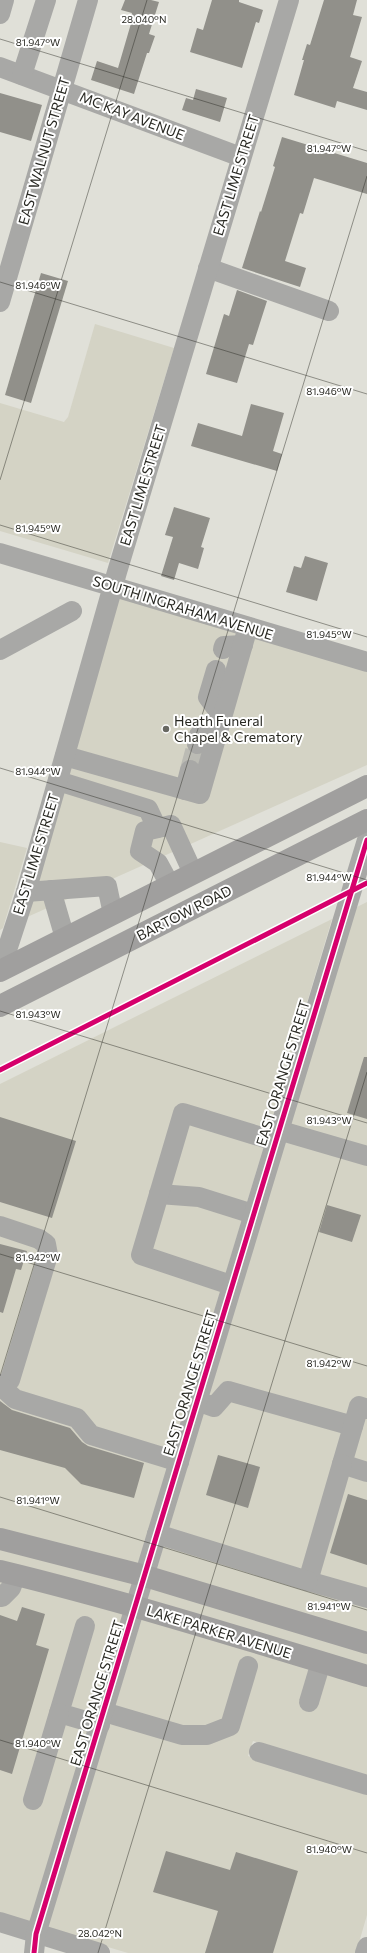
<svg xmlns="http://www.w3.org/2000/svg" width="367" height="1953" viewBox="0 0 367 1953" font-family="Commissioner,sans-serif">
<rect width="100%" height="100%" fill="#e0e0d8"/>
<g fill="#d4d3c5">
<path d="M95 324 174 348 108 563 0 531V403L64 422 68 417Z"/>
<path d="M119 597 367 671V765L25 918Z"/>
<path d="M0 842 27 848 3 928 0 930Z"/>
<path d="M367 902V1148L289 1125 355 908Z"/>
<path d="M332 919 138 1566 0 1531V1084Z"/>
<path d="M285 1141 367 1165V1634L156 1571Z"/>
<path d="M0 1547 134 1582 129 1597 0 1563Z"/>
<path d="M0 1580 124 1612 30 1923 0 1914Z"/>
<path d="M151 1587 367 1651V1667L147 1602Z"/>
<path d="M142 1617 367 1684V1776L253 1741 248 1756 367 1793V1915L356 1953H128L47 1929Z"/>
</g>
<g fill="#91908a">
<path d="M125 0H151L159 2 149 34 155 36 149 53H147L134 94 91 80 97 61 118 68 132 20H130L132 13 121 10Z"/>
<path d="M212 0H239V2L263 10 259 23 256 22 242 68 190 52 197 28 203 30Z"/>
<path d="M324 0H357L353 15 362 17 350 57 362 61 353 88 367 92V110L337 101 335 108 294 95 304 60H302L307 44 310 45Z"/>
<path d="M196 89 227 98 220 122 182 110 186 98 193 100Z"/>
<path d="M0 93 42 105 31 141 0 132Z"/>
<path d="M282 137 367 163V194L314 178 303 214 300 213 285 261 306 268 300 287 242 268 260 211 261 212 275 167 273 166Z"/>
<path d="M41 273 68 281 31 403 5 395Z"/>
<path d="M237 290 267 301 253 345 249 344 237 383 206 374 224 314 229 316Z"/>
<path d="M251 404 284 413 273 451 282 454 277 471 191 446 198 423 242 436Z"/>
<path d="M174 507 210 518 201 547 204 548 198 569 179 563 174 580 161 576 173 537 165 535Z"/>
<path d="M305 556 328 563 317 601 286 592 294 566 301 568Z"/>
<path d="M364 1057H367V1119L347 1113Z"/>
<path d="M0 1117 76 1141 52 1218 0 1202Z"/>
<path d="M327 1205 361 1215 352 1242 319 1232Z"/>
<path d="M0 1244 27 1251 21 1270 16 1269 3 1313 0 1312Z"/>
<path d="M0 1401 12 1410 70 1428 82 1442 88 1446 144 1463 134 1498 81 1484 65 1468 0 1450Z"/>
<path d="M218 1455 260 1467 248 1508 206 1495Z"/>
<path d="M348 1494 367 1500V1565L330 1553Z"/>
<path d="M22 1607 45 1614 36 1645 49 1649 12 1774 0 1770V1615L17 1621Z"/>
<path d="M166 1851 230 1870 236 1852 298 1871 273 1953H205L218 1911 153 1892Z"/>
</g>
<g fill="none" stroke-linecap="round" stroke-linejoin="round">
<path stroke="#bbbbb4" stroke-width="20" stroke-dasharray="20 10" stroke-linecap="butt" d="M190 770 197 744"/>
<g stroke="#a8a8a6" stroke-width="20">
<path d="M0 14 4 0"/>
<path d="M0 67 241 157"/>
<path d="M22 75 46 0"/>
<path d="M208 268 329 311"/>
<path d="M0 302 88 0"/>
<path d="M0 553 367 662"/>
<path d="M223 649 224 646 243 645"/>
<path d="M0 650 72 611"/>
<path d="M216 670 208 697 222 716"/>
<path d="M197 744 199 735 217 734"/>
<path d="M65 756 200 794 248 627"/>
<path d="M58 781 148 809 157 828"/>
<path d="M185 790 190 770"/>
<path d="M170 885 158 863 140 851 145 831 171 825 193 873"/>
<path d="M51 890 65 938"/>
<path d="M26 892 107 886 113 914"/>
<path d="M0 971 26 892 117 572 289 0"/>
<path d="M278 1130 367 1156"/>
<path d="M159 1194 199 1197 253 1214"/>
<path d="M0 1226 39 1239 46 1244 48 1255 10 1380 0 1387"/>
<path d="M231 1285 141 1255 183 1113 275 1141"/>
<path d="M2 1387 15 1399 77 1418 91 1435 179 1462"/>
<path d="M197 1401 214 1407 228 1391 353 1426"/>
<path d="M367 1409 359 1406 342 1464 367 1472"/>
<path d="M342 1464 308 1581 367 1598"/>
<path d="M157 1534 308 1581"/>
<path d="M0 1597H2L11 1588 16 1575"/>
<path d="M85 1626 59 1713 100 1725"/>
<path d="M309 1702 321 1662"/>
<path d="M104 1712 182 1735H207L230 1726 248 1666"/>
<path d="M259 1752 367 1785"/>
<path d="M33 1800 59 1713"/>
<path d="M0 1922 100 1953"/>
<path d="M34 1953 36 1934 367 840"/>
<path d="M365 1953 367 1947"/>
</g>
<g stroke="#a09f9e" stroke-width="22">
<path d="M0 971 367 786"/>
<path d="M0 1006 367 820"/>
<path d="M0 1539 145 1576 367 1643"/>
<path d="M0 1571C124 1601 245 1639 367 1676"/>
</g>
<path stroke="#a0a09c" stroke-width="3" d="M0 1070 367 883"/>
<defs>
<g id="cycleway">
<path d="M0 1070 367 883"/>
<path d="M34 1953 36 1934 367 840"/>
</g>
</defs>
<use href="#cycleway" stroke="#fff" stroke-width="8"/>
<use href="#cycleway" stroke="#d6006c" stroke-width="5"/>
</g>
<path fill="none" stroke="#282822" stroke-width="1" stroke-opacity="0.45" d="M0 39 367 151M0 282 367 394M0 480 147 0M0 525 367 637M0 768 367 880M0 1011 367 1123M0 1254 367 1366M0 1376 367 176M0 1497 367 1610M0 1740 367 1853M98 1953 367 1072"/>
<circle fill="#686862" stroke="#fff" stroke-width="1.5" cx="166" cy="729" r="4"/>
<g text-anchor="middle" stroke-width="4" stroke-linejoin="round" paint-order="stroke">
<g font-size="14" fill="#282822" stroke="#fff">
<text transform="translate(132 116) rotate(21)" y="5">MC KAY AVENUE</text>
<text transform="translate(44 151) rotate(-74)" y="5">EAST WALNUT STREET</text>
<text transform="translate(236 175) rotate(-73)" y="5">EAST LIME STREET</text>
<text transform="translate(143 485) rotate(-73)" y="5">EAST LIME STREET</text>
<text transform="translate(183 608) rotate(17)" y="5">SOUTH INGRAHAM AVENUE</text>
<text transform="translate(36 854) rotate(-73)" y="5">EAST LIME STREET</text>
<text transform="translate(184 913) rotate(-27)" y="5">BARTOW ROAD</text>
<text transform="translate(283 1073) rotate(-73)" y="5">EAST ORANGE STREET</text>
<text transform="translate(190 1383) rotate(-73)" y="5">EAST ORANGE STREET</text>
<text transform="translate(219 1632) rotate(17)" y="5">LAKE PARKER AVENUE</text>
<text transform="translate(97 1693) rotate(-73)" y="5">EAST ORANGE STREET</text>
</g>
<g font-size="14" fill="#282822" stroke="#fff" text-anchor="start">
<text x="174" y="726">Heath Funeral<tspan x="174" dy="16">Chapel &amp; Crematory</tspan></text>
</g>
</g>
<g font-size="10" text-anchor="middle" fill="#282822" stroke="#fff" stroke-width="4" stroke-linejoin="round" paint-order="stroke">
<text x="144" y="23">28.040°N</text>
<text x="38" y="46">81.947°W</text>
<text x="329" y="152">81.947°W</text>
<text x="38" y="289">81.946°W</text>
<text x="329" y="395">81.946°W</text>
<text x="38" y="532">81.945°W</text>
<text x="329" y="638">81.945°W</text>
<text x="38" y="775">81.944°W</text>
<text x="329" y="881">81.944°W</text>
<text x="38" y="1018">81.943°W</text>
<text x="329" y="1124">81.943°W</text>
<text x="38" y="1261">81.942°W</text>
<text x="329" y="1367">81.942°W</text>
<text x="38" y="1504">81.941°W</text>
<text x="329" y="1610">81.941°W</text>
<text x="38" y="1747">81.940°W</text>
<text x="329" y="1853">81.940°W</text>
<text x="100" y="1937">28.042°N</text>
</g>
</svg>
